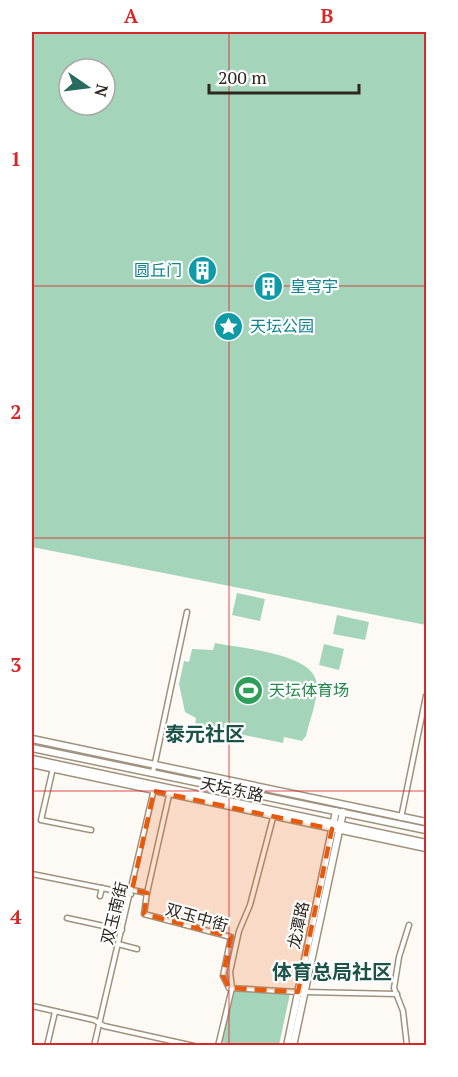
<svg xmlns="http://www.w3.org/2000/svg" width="458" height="1077" viewBox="0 0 458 1077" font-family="'PT Serif','Noto Sans SC',serif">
<rect width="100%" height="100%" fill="#fdfaf5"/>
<g fill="#a4d5ba" fill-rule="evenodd">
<path d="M32 32H426V625L32 547ZM69 69H105V105H69Z"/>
<path d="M237 593 265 599 260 621 232 615Z"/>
<path d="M337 615 369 622 365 640 333 634Z"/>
<path d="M215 643C240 648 309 653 316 680 320 696 309 721 306 736L302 741 284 737 283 743 195 725 196 718 185 712 179 684 184 661 189 662 192 649 213 650Z"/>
<path d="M324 644 344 649 339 670 319 665Z"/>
<path d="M234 990 290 994 279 1045H237L220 1042Z"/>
</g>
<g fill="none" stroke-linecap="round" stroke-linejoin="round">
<defs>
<g id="street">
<path d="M53 768 41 820 91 830"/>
<path d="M153 772 187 612"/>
<path d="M401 818 426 696"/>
<path d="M32 874 131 894"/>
<path d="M132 890 147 893 144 914 231 937 223 976 229 988 298 992"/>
<path d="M147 893 170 791"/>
<path d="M100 896 102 888"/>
<path d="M67 918 122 930"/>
<path d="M118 944 137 949"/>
<path d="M305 992 397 994"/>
<path d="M32 1006 94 1020 104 1026 194 1046"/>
<path d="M47 1046 55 1012"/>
<path d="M94 1046 154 789"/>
<path d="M218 1046 232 988 230 972 239 931 250 905 274 814"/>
<path d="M407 1046 403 1011 394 988 399 957 409 925"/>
</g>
<g id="secondary">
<path d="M32 739 426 822"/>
<path d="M32 764 426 848"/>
<path d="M287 1046 336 811"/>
<path d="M293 1046 343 812"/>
</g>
<g id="primary">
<path d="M32 748 426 830"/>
<path d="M32 759 426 843"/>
</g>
</defs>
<use href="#street" stroke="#9f927c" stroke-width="7"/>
<use href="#secondary" stroke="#9f927c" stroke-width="9"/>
<use href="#primary" stroke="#9f927c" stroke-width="9"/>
<use href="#street" stroke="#fff" stroke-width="4"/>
<use href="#secondary" stroke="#fff" stroke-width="6"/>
<use href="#primary" stroke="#fff" stroke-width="6"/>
</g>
<path fill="#e8590c" fill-opacity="0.2" stroke="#e8590c" stroke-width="4.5" stroke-dasharray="12 8" stroke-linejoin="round" d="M154 791 332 829 298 992 229 988 223 976 231 937 144 914 147 893 132 890Z"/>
<path fill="none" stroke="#d62828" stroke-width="1.5" stroke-opacity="0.55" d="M229 32V1046M32 286H426M32 538H426M32 791H426"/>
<defs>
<symbol id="building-disc" viewBox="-11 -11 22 22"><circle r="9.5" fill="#0f9aa8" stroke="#fff"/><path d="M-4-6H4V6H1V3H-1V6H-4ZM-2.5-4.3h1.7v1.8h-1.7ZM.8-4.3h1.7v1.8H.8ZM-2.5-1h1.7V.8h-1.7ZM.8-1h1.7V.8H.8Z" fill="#fff"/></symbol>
<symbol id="sight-disc" viewBox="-11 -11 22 22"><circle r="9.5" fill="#0f9aa8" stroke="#fff"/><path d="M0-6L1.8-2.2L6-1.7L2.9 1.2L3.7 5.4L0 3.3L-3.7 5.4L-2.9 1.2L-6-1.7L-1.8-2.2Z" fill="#fff"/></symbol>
<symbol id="stadium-disc" viewBox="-11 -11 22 22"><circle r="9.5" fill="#2e9e5b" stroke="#fff"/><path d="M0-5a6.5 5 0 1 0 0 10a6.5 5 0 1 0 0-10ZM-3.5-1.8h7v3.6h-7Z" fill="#fff"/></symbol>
</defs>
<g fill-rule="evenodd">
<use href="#building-disc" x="186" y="254" width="33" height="33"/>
<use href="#building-disc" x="252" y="270" width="33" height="33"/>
<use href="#sight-disc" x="212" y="310" width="33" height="33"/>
<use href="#stadium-disc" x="232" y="674" width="33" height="33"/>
</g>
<g text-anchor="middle" stroke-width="4.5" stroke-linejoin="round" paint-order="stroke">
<g font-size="16" fill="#0d838f" stroke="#fff" text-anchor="start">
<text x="182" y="276" text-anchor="end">圆丘门</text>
<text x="290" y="292">皇穹宇</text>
<text x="250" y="332">天坛公园</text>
</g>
<g font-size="16" fill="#27864d" stroke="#fff" text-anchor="start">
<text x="269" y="696">天坛体育场</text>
</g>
<g font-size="16" fill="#2d271e" stroke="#fff">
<text transform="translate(232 789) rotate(12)" y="6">天坛东路</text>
<text transform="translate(114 913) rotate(-76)" y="6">双玉南街</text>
<text transform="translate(197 917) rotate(16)" y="6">双玉中街</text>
<text transform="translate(298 925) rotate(-78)" y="6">龙潭路</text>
</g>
<g font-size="20" font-weight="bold" fill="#1c5348" stroke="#fff">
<text x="205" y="741">泰元社区</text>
<text x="332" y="979">体育总局社区</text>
</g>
</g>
<rect width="458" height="1077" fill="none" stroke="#ffffff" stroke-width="66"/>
<g transform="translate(87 87) rotate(104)"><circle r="28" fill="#ffffff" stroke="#aba9a5" stroke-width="1.5"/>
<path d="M0-4.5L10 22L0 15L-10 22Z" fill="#286c5f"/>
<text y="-9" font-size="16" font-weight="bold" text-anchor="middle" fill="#2d271e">N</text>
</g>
<path d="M209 84v9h150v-9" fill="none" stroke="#2d271e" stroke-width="3"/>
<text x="218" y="84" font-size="18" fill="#2d271e" stroke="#ffffff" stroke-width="4.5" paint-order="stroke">200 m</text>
<rect x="33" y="33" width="392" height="1011" fill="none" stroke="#d62828" stroke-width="2"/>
<g font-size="20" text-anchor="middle" font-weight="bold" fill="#d62828">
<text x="131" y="23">A</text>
<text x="327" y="23">B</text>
<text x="16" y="166">1</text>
<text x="16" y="419">2</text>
<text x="16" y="672">3</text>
<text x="16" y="924">4</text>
</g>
</svg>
